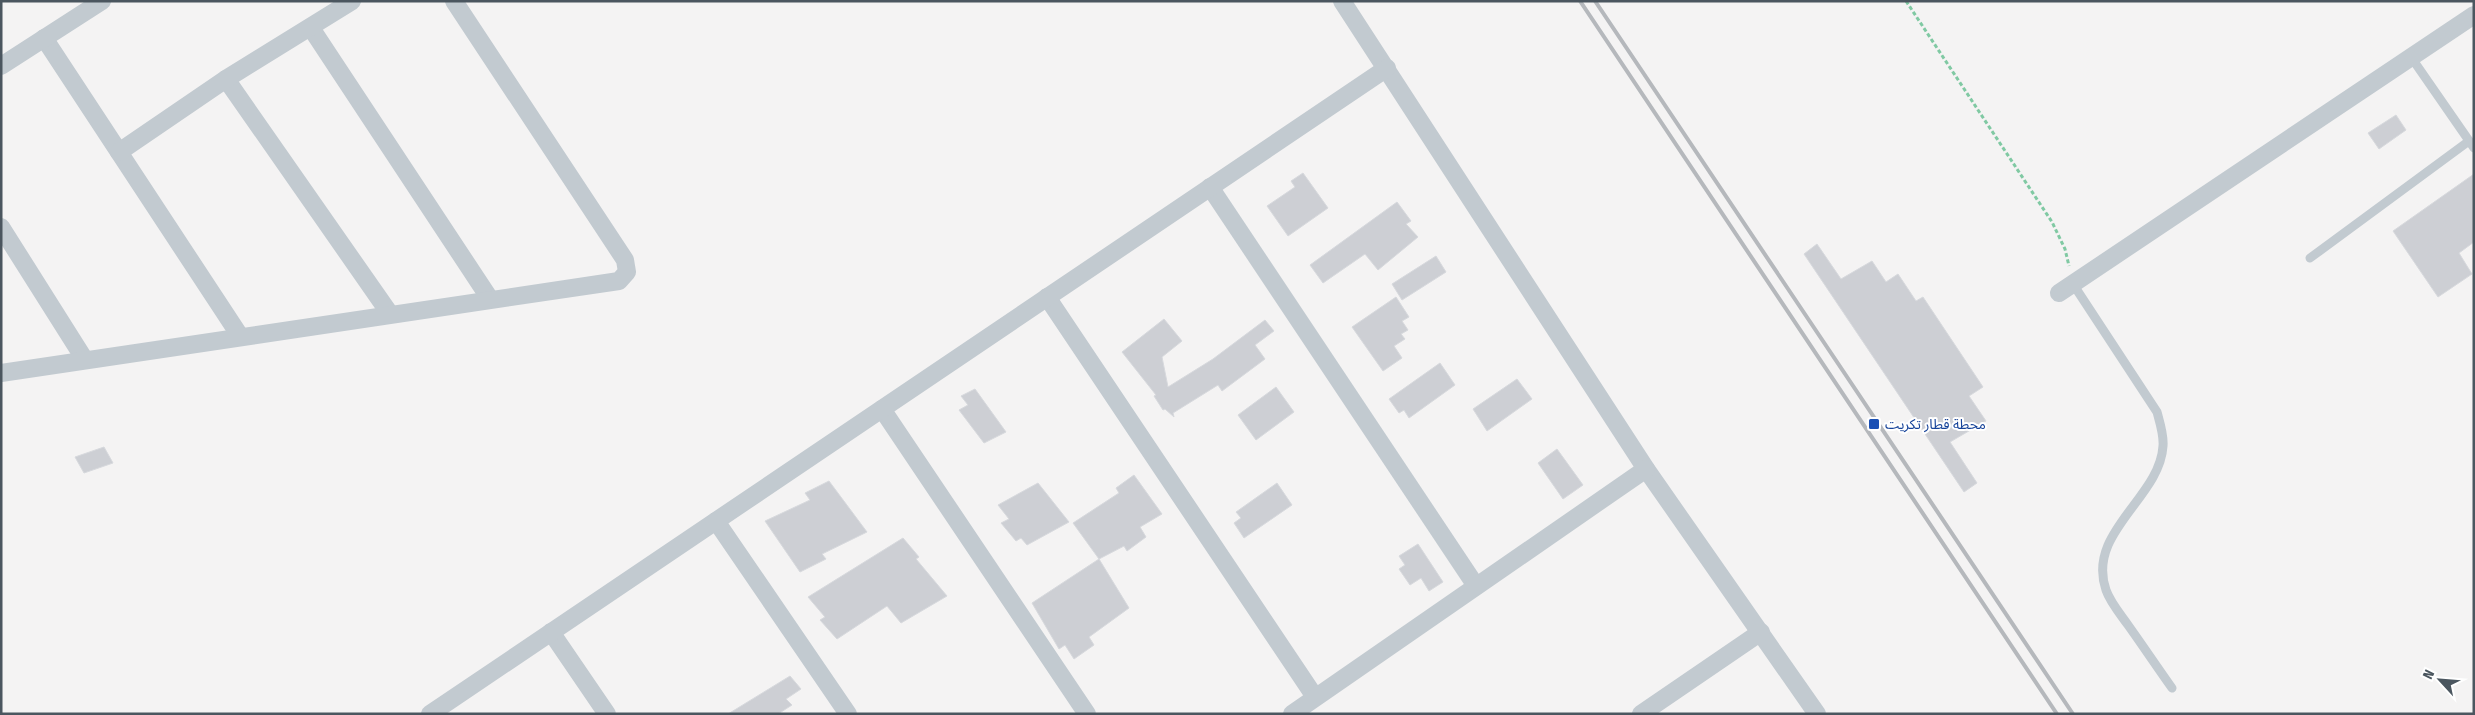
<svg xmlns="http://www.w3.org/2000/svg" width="2475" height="715" viewBox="0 0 2475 715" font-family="'Fira Sans Condensed','Noto Sans Arabic',sans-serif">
<rect width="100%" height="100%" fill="#f4f3f3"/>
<g fill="#cdcfd4" stroke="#d7d9dd">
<path d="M2396 115 2406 130 2379 149 2368 133Z"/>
<path d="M1303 173 1328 208 1288 236 1267 206 1295 187 1291 181Z"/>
<path d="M2474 174V242L2459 253 2472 274 2438 297 2393 231Z"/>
<path d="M1397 202 1411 221 1406 224 1418 237 1378 270 1365 254 1323 283 1310 265Z"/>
<path d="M1817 244 1841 279 1872 261 1886 282 1898 274 1916 301 1923 297 1983 387 1969 396 1986 421 1950 442 1977 483 1964 492 1804 254Z"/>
<path d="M1436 256 1446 272 1402 300 1392 284Z"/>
<path d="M1396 297 1409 317 1402 321 1408 330 1401 334 1405 339 1394 346 1402 358 1383 371 1352 327Z"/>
<path d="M1164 319 1182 341 1162 357 1168 387 1213 359 1265 320 1274 331 1255 345 1265 359 1222 391 1218 385 1173 413 1174 417 1165 409 1163 410 1154 396 1156 395 1122 352Z"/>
<path d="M1440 363 1455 385 1409 418 1404 410 1399 413 1389 399Z"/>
<path d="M1517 379 1532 399 1487 431 1473 409Z"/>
<path d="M1276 387 1294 412 1256 440 1238 415Z"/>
<path d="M975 389 1006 432 984 443 959 410 968 405 961 396Z"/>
<path d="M104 447 113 463 84 473 75 457Z"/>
<path d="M1557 449 1583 485 1563 499 1538 463Z"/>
<path d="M1134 475 1162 514 1140 527 1146 537 1127 551 1124 546 1099 559 1073 523 1119 493 1116 488Z"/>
<path d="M829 481 867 532 822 554 826 559 800 572 765 521 810 500 805 493Z"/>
<path d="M1038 483 1069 522 1027 545 1021 538 1016 541 1001 523 1009 519 998 505Z"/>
<path d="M1277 483 1292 505 1244 538 1234 523 1241 518 1236 512Z"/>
<path d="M903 538 919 557 916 559 947 596 901 623 887 606 837 639 820 620 825 617 808 597Z"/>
<path d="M1418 544 1443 582 1429 591 1421 578 1410 585 1399 569 1405 565 1399 556Z"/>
<path d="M1099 559 1129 608 1089 637 1094 645 1074 659 1065 645 1059 649 1032 603Z"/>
<path d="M790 676 801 689 786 699 792 705 778 714H728Z"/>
</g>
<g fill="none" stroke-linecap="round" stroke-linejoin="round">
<path stroke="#80c9a3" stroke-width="3" stroke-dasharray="4 2.5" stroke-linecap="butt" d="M1906 1 2052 222 2065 249 2069 266"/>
<g stroke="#c2cad0" stroke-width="9">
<path d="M2411 57 2474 148"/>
<path d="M2310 258 2469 141"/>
<path d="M2073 284 2157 412C2160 423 2164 435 2163 446 2160 498 2086 532 2106 590 2110 602 2121 615 2128 625 2143 646 2157 667 2172 688"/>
</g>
<g stroke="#c2cad0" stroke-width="18">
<path d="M1342 1 1646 469 1817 714"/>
<path d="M311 28 490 299"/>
<path d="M44 38 240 336"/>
<path d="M1 66 102 1"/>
<path d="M226 79 390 314"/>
<path d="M119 152 226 79 352 1"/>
<path d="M1210 187 1476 586"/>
<path d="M1 227 85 360"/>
<path d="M2059 293 2474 15"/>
<path d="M1047 297 1315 697"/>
<path d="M1 373 619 281 627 272 625 260 454 1"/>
<path d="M882 409 1087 714"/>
<path d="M716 521 848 714"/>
<path d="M551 632 607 714"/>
<path d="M430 714 1387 68"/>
<path d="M1292 714 1646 469"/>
<path d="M1641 714 1761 632"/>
</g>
<g stroke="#b5b8bc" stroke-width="4">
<path d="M1580 1 2057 714"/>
<path d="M1595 1 2073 714"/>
</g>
</g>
<rect fill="#1a4fb4" stroke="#fff" stroke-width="2" x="1868" y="418" width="12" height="12" rx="2.5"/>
<g text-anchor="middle" stroke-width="4" stroke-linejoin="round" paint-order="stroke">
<g font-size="14" fill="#164399" stroke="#fff" text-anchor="start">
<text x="1885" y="429">محطة قطار تكريت</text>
</g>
</g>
<rect width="2475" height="715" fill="none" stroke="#4b565f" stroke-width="5"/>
<g transform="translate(2440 680) rotate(296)" stroke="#ffffff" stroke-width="4" paint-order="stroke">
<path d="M0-4L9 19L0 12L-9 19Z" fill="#4b565f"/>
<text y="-8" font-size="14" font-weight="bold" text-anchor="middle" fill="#4b565f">N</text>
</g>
</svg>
